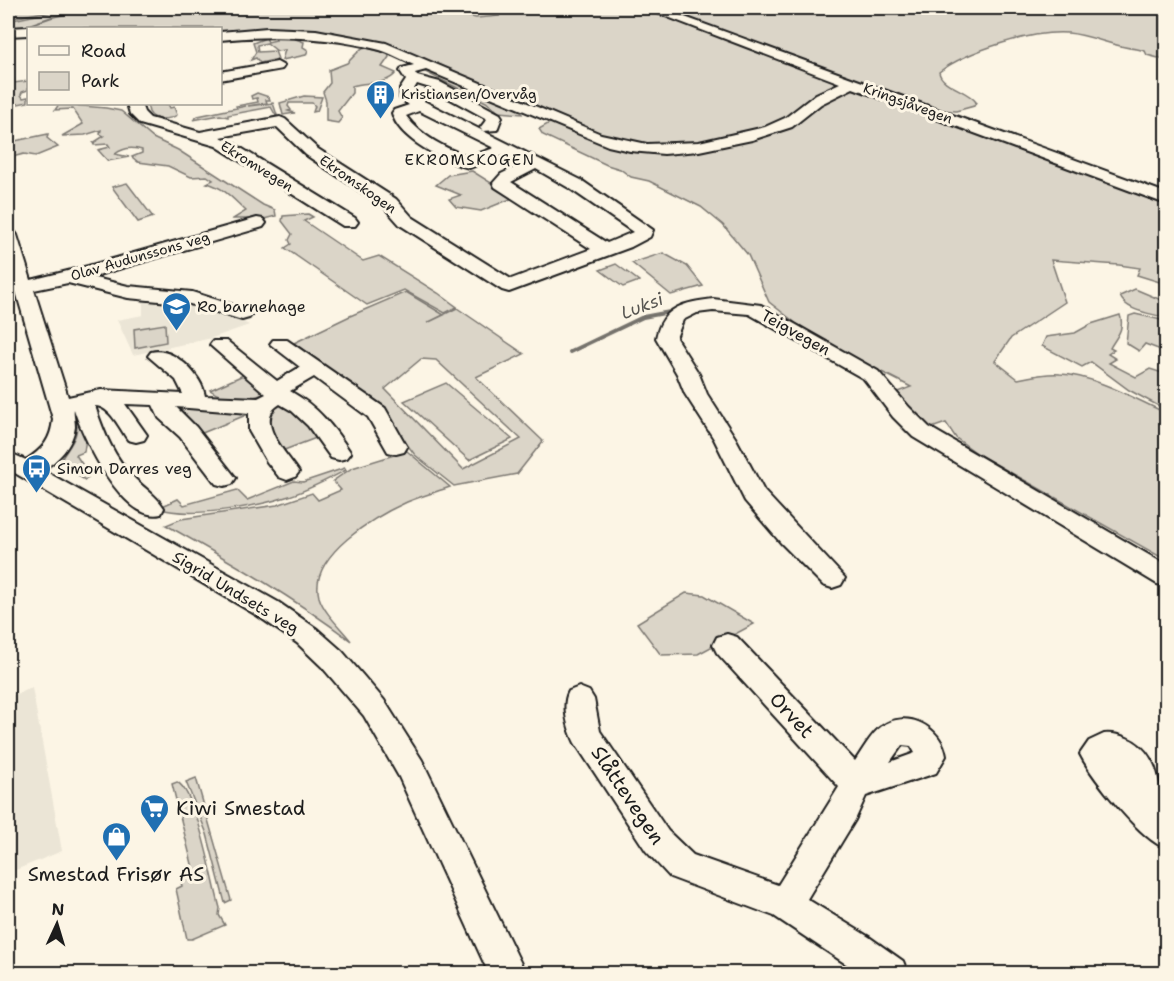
<svg xmlns="http://www.w3.org/2000/svg" width="1174" height="981" viewBox="0 0 1174 981" font-family="'Shantell Sans',sans-serif">
<rect width="100%" height="100%" fill="#fcf5e5"/>
<filter id="ink" filterUnits="userSpaceOnUse"><feTurbulence type="fractalNoise" baseFrequency=".0167" numOctaves="2"/><feDisplacementMap in="SourceGraphic" scale="12" xChannelSelector="R" yChannelSelector="G"/><feConvolveMatrix kernelMatrix="1 2 1 2 8 2 1 2 1" color-interpolation-filters="sRGB"/></filter>
<g filter="url(#ink)">
<g fill="#ebe5d6">
<path d="M143 297 195 302 219 310 249 325 212 338 133 355 117 320 143 315Z"/>
<path d="M32 688 62 851 8 873V697Z"/>
</g>
<g fill="#dbd5c8" stroke="#7c7872" stroke-width="1.5" fill-rule="evenodd">
<path d="M8 8H63L8 19Z"/>
<path d="M70 8H430L476 18 500 16 493 15 501 8H645L838 82 837 85 774 126 692 146 621 143 370 41 221 34 220 28H28L8 31V21Z"/>
<path d="M655 8H1166V60L1147 55 1145 51 1137 49C1113 47 1092 35 1068 33 1033 30 967 51 939 72 941 86 968 90 976 102L974 106 956 111 939 110Z"/>
<path d="M274 37H290L304 42 303 47 308 50 306 55 282 60 285 50 277 51 267 43 257 45 258 52 275 51 278 59 260 63 256 58 251 60 256 52 253 43 266 38 268 42 276 40Z"/>
<path d="M367 48 388 53 389 57 382 67 396 73C386 86 366 81 352 86V93L338 111 342 118 338 123 326 121V101L323 92 330 83 329 70 347 63 361 49Z"/>
<path d="M431 70 518 107 522 114 499 112 486 102 425 72Z"/>
<path d="M8 79H14V83L28 81V90L22 92 21 95 23 98 28 97V102L8 106Z"/>
<path d="M859 89 1166 202V284L1137 275 1140 268 1119 265 1051 260 1065 302 1011 338 995 361 1018 379C1032 376 1046 373 1060 374 1094 375 1135 399 1166 413V560L978 454 956 438 946 423 926 430 892 394 911 387 858 360 797 324 769 302 748 255 723 225 701 207 649 181 631 177 620 169 607 165 543 135 539 129 553 121 617 148 730 144 845 90Z"/>
<path d="M257 93 269 97 270 100H266L267 103 248 106 273 103 278 118 272 121 271 118 276 116 271 107 228 115V117L220 115 193 120 198 116 246 106 237 108 236 106 258 102 257 98 252 99 251 96Z"/>
<path d="M304 96 322 97 317 111 313 112 315 106 312 103H289L288 106 291 110 288 111 295 113 283 115 280 103Z"/>
<path d="M59 104 106 108 121 111 153 138 178 150 263 205 275 210 276 216 264 219H233L246 211C233 199 225 188 207 183L213 180 207 176 191 177 168 166 138 162 132 157 142 153V150C133 147 123 148 115 154L129 157 108 161 98 150 110 147 108 144 94 145 93 143 104 136 100 134 101 130 85 135 62 136 83 124 73 109 55 110Z"/>
<path d="M146 104H168L170 108 174 107 177 115C171 119 154 122 149 112 148 109 148 106 146 104Z"/>
<path d="M48 134 47 138 58 147 36 156 24 154 8 158V145L11 144 10 142Z"/>
<path d="M472 171 491 183 497 181 518 196 481 211 456 207 449 199 461 195 436 185 448 175Z"/>
<path d="M127 183 153 217 138 222 112 187Z"/>
<path d="M308 214 313 217 304 221 363 261 379 256 438 293 457 307 445 313 404 290 367 305 285 248 291 244 289 240 292 234 282 221 283 216Z"/>
<path d="M663 253 687 266 703 286 671 295 632 263Z"/>
<path d="M616 264 639 281 623 287 600 270Z"/>
<path d="M1135 289 1166 302V318C1152 313 1126 312 1120 296Z"/>
<path d="M406 292 444 315 427 323 457 308 524 354 476 377 543 441 517 474 454 486 415 455 383 412 367 397 294 343 350 316ZM421 359 436 360 521 439 463 469 385 389Z"/>
<path d="M1135 314 1166 321V352L1145 344 1139 351 1126 343 1129 316Z"/>
<path d="M1120 315C1125 330 1116 337 1110 348L1114 350 1108 354 1116 359 1109 363 1136 377 1150 369 1166 374V410L1129 390 1091 362 1082 367 1042 346 1046 337 1075 333 1091 324Z"/>
<path d="M165 324 166 342 135 348 134 329Z"/>
<path d="M250 372 269 391C252 401 226 402 210 390Z"/>
<path d="M446 383 512 439 469 460 404 401Z"/>
<path d="M281 399 324 435 279 452 272 442 267 408Z"/>
<path d="M177 406 251 413 195 436 175 408Z"/>
<path d="M78 413 86 438 84 452 76 455 88 473V478L85 480 75 474 62 458C72 443 81 433 75 415Z"/>
<path d="M407 451 450 487C436 492 421 496 407 502 376 516 308 555 319 597 324 613 341 628 351 641 293 597 230 561 166 525L181 519 277 505 312 493 318 500 341 490 333 481 352 468Z"/>
<path d="M345 468 346 470C327 480 307 491 286 497 255 507 188 519 158 508L178 499 184 505 237 490 247 500 294 481 303 482Z"/>
<path d="M686 593 704 595 754 624 698 654 661 655 637 623Z"/>
<path d="M196 778 231 900 225 903 207 834 186 782Z"/>
<path d="M177 782C197 792 213 884 220 908L219 915 225 925 192 939H187L176 889 182 886 180 878 194 872 172 784Z"/>
</g>
<g fill="none" stroke-linecap="round" stroke-linejoin="round">
<path stroke="#75726c" stroke-width="2" d="M26 26 52 17 94 8"/>
<path stroke="#75726c" stroke-width="4" d="M570 352 643 317 675 311"/>
<defs>
<g id="minor">
<path d="M644 8H660L1166 193V204L853 88 821 104 792 127 752 140 699 151 664 154 630 151 608 146 426 70 415 73 417 76 440 82 500 114 502 117 497 130 483 131 581 180 653 230 650 237 631 247 509 292 502 290 400 225 384 207 306 155 277 127 220 137 228 140 355 218 358 222 355 226H343L216 146 140 124 130 114 127 104H141L144 112 150 118 200 132 280 117 285 119 318 149 396 199 412 217 511 279 591 249 495 187 493 183 501 174 524 163 507 154 469 168C445 162 398 139 392 113L394 110 409 105 400 98V89L406 80 400 71 402 68 414 65C402 60 389 52 376 49 324 36 273 35 220 40V32L267 28 316 30 386 43 601 134 647 144 699 142 765 127 785 118 816 94 840 83ZM417 84 430 88 487 119 480 128 483 131 414 96V89ZM419 111 494 148 469 157C445 148 422 137 406 116ZM536 169 569 188 633 232 607 243 511 182Z"/>
<path d="M28 27 33 28H28V35L8 36V28Z"/>
<path d="M277 62 284 66 282 69 220 80V72Z"/>
<path d="M257 218 263 219 266 223 263 227 91 277 128 286 192 292 249 310 252 314 249 318 242 320 190 304 128 298 68 283 34 290 68 397 101 390 183 394 176 380 148 356 151 352C173 346 202 375 205 396L258 398 266 394 210 345 213 341H227L277 381 300 367 270 344 273 340H287L385 408 407 447 404 452 396 454 388 452 368 417 314 377 290 391C317 406 334 427 351 453L347 458 339 460 331 458 308 426 292 411 280 404C252 420 289 456 299 472L295 477 287 480 279 477 267 462 249 431V413L176 407 196 427 236 478 232 484 224 486 216 484 180 437 159 418 153 405 125 404 147 435 144 440 136 442 128 440C120 429 110 406 95 406 104 433 114 458 135 479 144 488 157 496 164 508L161 514C124 524 83 438 74 409 73 413 75 421 75 427 72 447 58 460 43 470L278 602 317 629 342 651 384 700 422 760 526 974H489L399 777 364 716 322 667 297 643 258 616 8 469V452L26 460C43 449 51 440 53 419L8 264V230L14 231 17 235 31 280 88 266Z"/>
<path d="M713 299 761 305 878 371 909 407 929 427 1166 565V586L1157 584 913 437 893 417 864 379 749 314 713 311 697 313 683 320 676 338 699 374 707 394 736 439 764 491 845 578 841 585 832 588 823 585 781 543 745 501 714 439 685 394 677 374 656 338C663 306 684 303 713 299Z"/>
<path d="M727 634 737 637 855 761C862 751 871 734 881 727 906 708 942 727 946 756L936 773 866 796 855 820 807 899 869 937 903 961 908 974H861L774 916 670 877 646 851 575 743C568 729 561 705 569 691L579 687 589 691 594 699 600 731 668 831 693 855 778 885 839 787 717 653 713 645 717 637ZM902 745 911 746 915 753 890 762Z"/>
<path d="M1104 734C1113 733 1119 735 1127 738 1149 747 1158 769 1160 791 1161 800 1160 806 1166 813V848C1142 841 1092 778 1080 754L1089 741Z"/>
</g>
</defs>
<use href="#minor" stroke="#1c1c1c" stroke-width="4"/>
<use href="#minor" fill="#fcf5e5" fill-rule="evenodd"/>
</g>
</g>
<defs>
<symbol id="building-pin" viewBox="-11 -11 22 30"><path d="M0 17L-7.5 6A9.5 9.5 0 1 1 7.5 6Z" fill="#1f6fb2" stroke="#fcf5e5"/><path d="M-4-6H4V6H1V3H-1V6H-4ZM-2.5-4.3h1.7v1.8h-1.7ZM.8-4.3h1.7v1.8H.8ZM-2.5-1h1.7V.8h-1.7ZM.8-1h1.7V.8H.8Z" fill="#fff"/></symbol>
<symbol id="school-pin" viewBox="-11 -11 22 30"><path d="M0 17L-7.5 6A9.5 9.5 0 1 1 7.5 6Z" fill="#1f6fb2" stroke="#fcf5e5"/><path d="M0-5L7-2L0 1L-7-2ZM-4 1L0 2.5L4 1V4Q0 6-4 4Z" fill="#fff"/></symbol>
<symbol id="bus-pin" viewBox="-11 -11 22 30"><path d="M0 17L-7.5 6A9.5 9.5 0 1 1 7.5 6Z" fill="#1f6fb2" stroke="#fcf5e5"/><path d="M-5-6H5V4H4V6H2V4H-2V6H-4V4H-5ZM-3.5-4V0h7V-4ZM-3.5 1.2v1.5H-2V1.2ZM2 1.2v1.5H3.5V1.2Z" fill="#fff"/></symbol>
<symbol id="supermarket-pin" viewBox="-11 -11 22 30"><path d="M0 17L-7.5 6A9.5 9.5 0 1 1 7.5 6Z" fill="#1f6fb2" stroke="#fcf5e5"/><path d="M-6-5.5h2.5l.6 2H6L4.5 2H-2.5L-4.4-4H-6ZM-1.5 3.2a1.3 1.3 0 1 0 .1 0ZM3 3.2a1.3 1.3 0 1 0 .1 0Z" fill="#fff"/></symbol>
<symbol id="shop-pin" viewBox="-11 -11 22 30"><path d="M0 17L-7.5 6A9.5 9.5 0 1 1 7.5 6Z" fill="#1f6fb2" stroke="#fcf5e5"/><path d="M-5-2.5h2.3a2.7 3.5 0 0 1 5.4 0H5L5.5 6h-11ZM-1.5-2.5h3a1.5 2.3 0 0 0-3 0Z" fill="#fff"/></symbol>
</defs>
<g fill-rule="evenodd">
<use href="#building-pin" x="364" y="78" width="33" height="45"/>
<use href="#school-pin" x="160" y="290" width="33" height="45"/>
<use href="#bus-pin" x="20" y="452" width="33" height="45"/>
<use href="#supermarket-pin" x="138" y="792" width="33" height="45"/>
<use href="#shop-pin" x="100" y="820" width="33" height="45"/>
</g>
<g text-anchor="middle" stroke-width="6" stroke-linejoin="round" paint-order="stroke">
<g font-size="14" fill="#1c1c1c" stroke="#fcf5e5" text-anchor="start">
<text x="401" y="99">Kristiansen/Overvåg</text>
</g>
<g font-size="14" fill="#1c1c1c" stroke="#fcf5e5">
<text transform="translate(908 103) rotate(20)" y="5">Kringsjåvegen</text>
<text transform="translate(257 166) rotate(32)" y="5">Ekromvegen</text>
<text transform="translate(358 184) rotate(35)" y="5">Ekromskogen</text>
<text transform="translate(140 256) rotate(-16)" y="5">Olav Audunssons veg</text>
</g>
<g font-size="15" letter-spacing="1.5" fill="#1c1c1c" stroke="#fcf5e5">
<text x="470" y="165">EKROMSKOGEN</text>
</g>
<g font-size="16" fill="#1c1c1c" stroke="#fcf5e5" text-anchor="start">
<text x="197" y="312">Ro barnehage</text>
<text x="57" y="474">Simon Darres veg</text>
</g>
<g font-size="16" fill="#1c1c1c" stroke="#fcf5e5">
<text transform="translate(796 332) rotate(29)" y="6">Teigvegen</text>
<text transform="translate(236 592) rotate(31)" y="6">Sigrid Undsets veg</text>
</g>
<g font-size="18" font-style="italic" fill="#575551" stroke="#fcf5e5">
<text transform="translate(642 306) rotate(-21)" y="6">Luksi</text>
</g>
<g font-size="20" fill="#1c1c1c" stroke="#fcf5e5">
<text transform="translate(792 715) rotate(47)" y="7">Orvet</text>
<text transform="translate(628 795) rotate(56)" y="7">Slåttevegen</text>
</g>
<g font-size="20" fill="#1c1c1c" stroke="#fcf5e5" text-anchor="start">
<text x="176" y="815">Kiwi Smestad</text>
<text x="116" y="881" text-anchor="middle">Smestad Frisør AS</text>
</g>
</g>
<rect width="1174" height="981" fill="none" stroke="#fcf5e5" stroke-width="30"/>
<rect x="15" y="15" width="1144" height="951" fill="none" stroke="#1c1c1c" stroke-width="2" filter="url(#ink)"/>
<rect x="27" y="27" width="195" height="78" fill="#fcf5e5" stroke="#a29e95" stroke-width="1.5"/>
<rect x="39" y="46" width="30" height="9" fill="#fcf5e5" stroke="#a29e95" stroke-width="1.5"/>
<text x="81" y="57" font-size="18" fill="#1c1c1c">Road</text>
<rect x="39" y="72" width="30" height="18" fill="#dbd5c8" stroke="#a29e95" stroke-width="1.5"/>
<text x="81" y="87" font-size="18" fill="#1c1c1c">Park</text>
<g transform="translate(57 924) rotate(4)" stroke="#fcf5e5" stroke-width="4.5" paint-order="stroke">
<path d="M0-4.5L10 22L0 15L-10 22Z" fill="#1c1c1c"/>
<text y="-9" font-size="16" font-weight="bold" text-anchor="middle" fill="#1c1c1c">N</text>
</g>
</svg>
